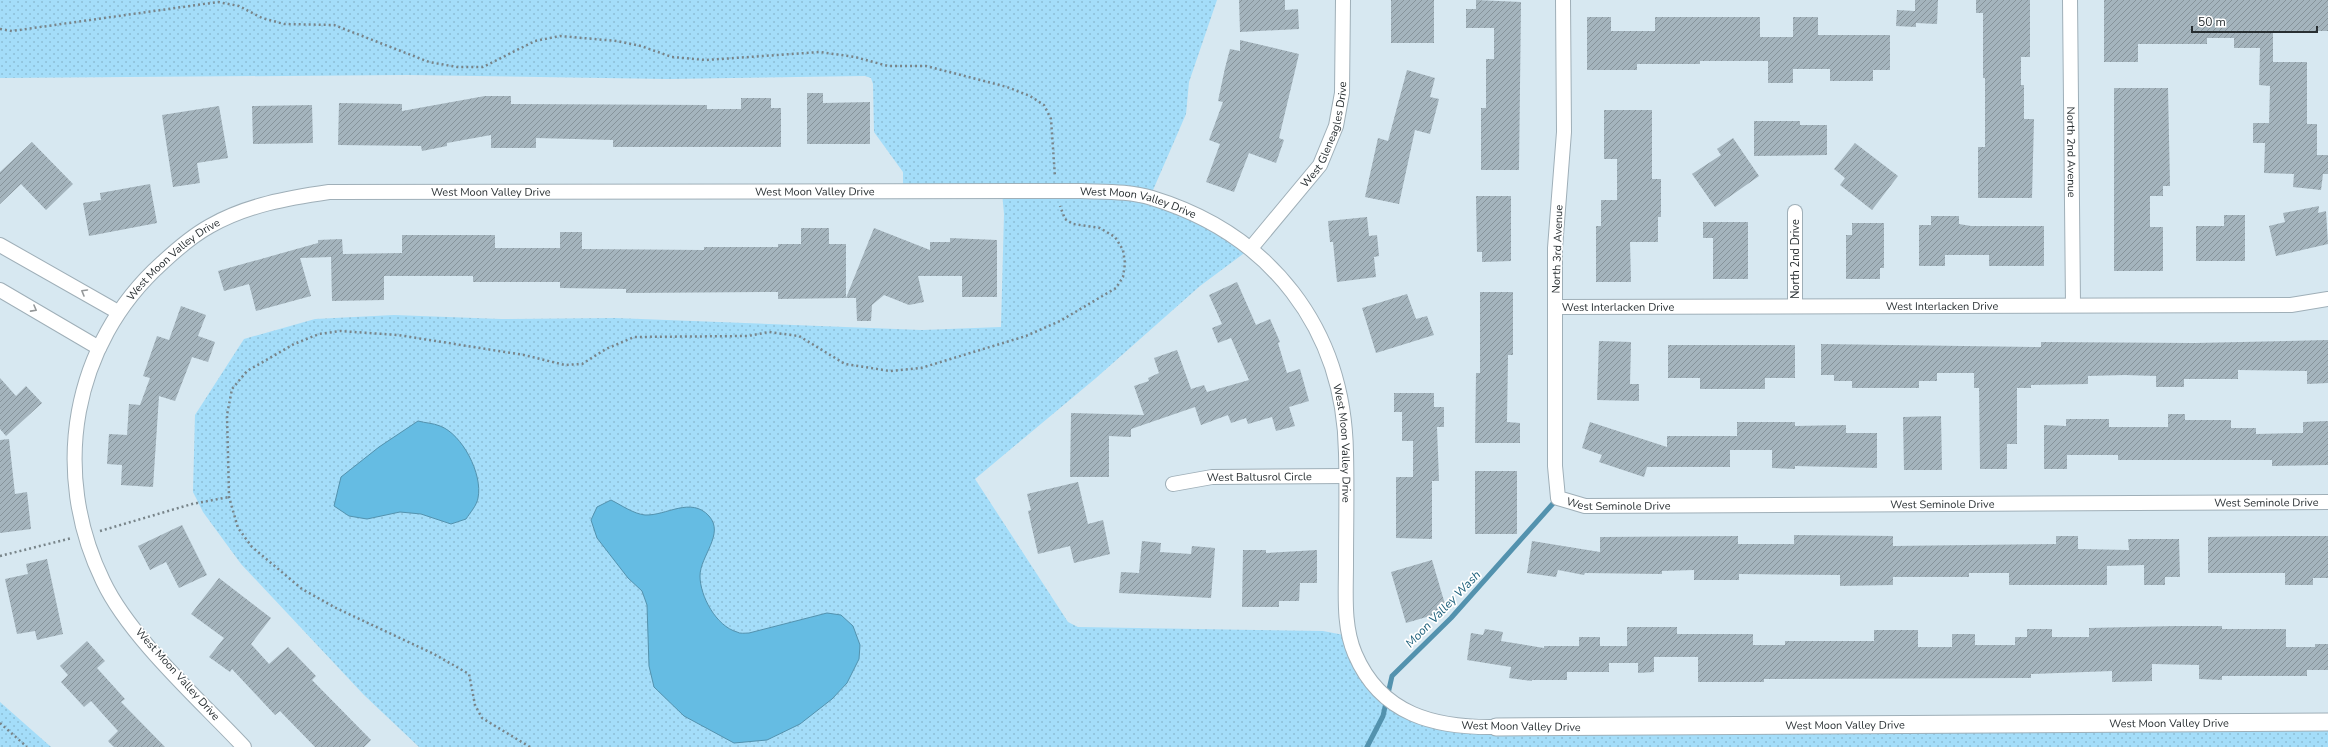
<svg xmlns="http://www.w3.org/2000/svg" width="2328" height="747" viewBox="0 0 2328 747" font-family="'Nunito Sans',sans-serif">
<defs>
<pattern id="grass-dots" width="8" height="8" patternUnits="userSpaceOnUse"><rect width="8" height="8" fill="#a4ddf9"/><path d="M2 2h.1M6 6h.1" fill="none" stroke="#8dbed6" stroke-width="1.8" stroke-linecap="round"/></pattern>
<pattern id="building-hatch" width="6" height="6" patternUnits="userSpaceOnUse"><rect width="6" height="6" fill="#a4b4bd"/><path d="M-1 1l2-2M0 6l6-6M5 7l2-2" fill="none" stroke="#86939a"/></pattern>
</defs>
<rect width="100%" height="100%" fill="#d7e8f1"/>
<g fill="url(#grass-dots)">
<path d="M0 0H1217L1189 82 1186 114 1150 197 1251 248 1200 286 1096 378 975 479 1068 622 1078 627 1323 631 1349 636 1377 690 1445 723 2328 722V747H419L364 695 241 564 203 512 193 492 195 415 244 339 315 319 394 315 501 319 615 318 922 330 1001 327 1004 214 1002 192H903V172L874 132 873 84 871 78 865 76 668 79 407 75 0 78Z"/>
<path d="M0 702 51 747H0Z"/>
</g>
<g fill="#65bce3" stroke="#5392ae">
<path d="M418 421C425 423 433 423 440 426 462 434 483 474 478 498 477 505 470 513 466 519L451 524 421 514 400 512 367 519 349 516 334 506 341 477 379 447Z"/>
<path d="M611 500C621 505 634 514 645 515 666 516 691 496 709 516 725 534 700 556 700 576 700 596 716 626 737 632 740 634 745 633 749 633L827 613 841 615 853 626 860 645 859 659 847 683 832 699 800 724 767 740 734 743 684 716 654 687 649 666 647 605 642 591 628 578 597 538 591 520 597 507Z"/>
</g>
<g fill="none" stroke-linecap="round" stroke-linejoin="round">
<path stroke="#5392ae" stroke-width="5" d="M1367 747 1383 716 1392 676 1451 618 1557 499"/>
</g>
<g fill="url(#building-hatch)">
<path d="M1239 0H1285V10L1298 9 1299 29 1240 32Z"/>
<rect x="1391" y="0" width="43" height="43"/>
<path d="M1476 0 1521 2 1519 170H1481V108H1486V59H1494V28H1466V9H1476Z"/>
<path d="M1915 0H1938L1937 24 1916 23V27L1896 26 1897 10 1915 11Z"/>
<path d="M1976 0H2030V57H2021V85H2024V119H2034L2032 198H1978V147H1985V78H1983V13H1976Z"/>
<path d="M2104 0H2328V31H2273V62H2307V124H2317V155H2328V174H2323L2321 190 2293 187 2294 174 2264 173 2265 143H2253V123H2269L2270 86 2259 85 2260 48H2234V38H2207V44H2138V62H2104Z"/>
<path d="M1587 17H1611V31H1655V17H1760V37H1793V17H1818V35H1890V70H1873V81H1830V69H1793V83H1768V61H1700V64H1637V70H1587Z"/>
<path d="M1240 40 1299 54 1279 138 1284 140 1276 163 1249 153 1234 192 1206 182 1220 144 1209 140 1223 102 1218 101 1225 68 1230 49 1240 51Z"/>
<path d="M1407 70 1435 78 1430 97 1439 99 1430 134 1415 130 1399 204 1365 197 1378 138 1388 141Z"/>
<path d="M2114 88H2168L2170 186H2163V196H2150V227H2163V271H2114Z"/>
<path d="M807 93H823V103L870 102V144H807Z"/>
<path d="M485 96H511V104L707 105V109H741V98H771V108H781V147H613V140L536 138V148H491V135L447 143V146L422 151 421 146 338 145 339 103 402 104V111Z"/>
<path d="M312 105 313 143 253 144 252 106Z"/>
<path d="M219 106 228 158 197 163 200 183 173 187 162 115Z"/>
<path d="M1604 110H1652V179H1661V217H1658V242H1630L1631 282H1596V226H1601V200H1617V159H1604Z"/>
<path d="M1754 121H1800V125H1827V155L1754 156Z"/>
<path d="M1733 138 1759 176 1715 207 1692 174 1721 155 1717 149Z"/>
<path d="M32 142 73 184 46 210 21 184 0 204V172Z"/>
<path d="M1855 143 1898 176 1872 210 1840 185 1845 178 1834 169Z"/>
<path d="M150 184 157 223 89 236 83 203 101 200 100 193Z"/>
<path d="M1476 196H1511V261L1482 262V252H1477Z"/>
<path d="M2319 206 2318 213 2326 211 2328 244 2276 256 2269 226 2285 222 2283 213Z"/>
<path d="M2224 215H2245V261H2196V226H2224Z"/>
<path d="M1931 216H1959V224L1971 226H2044V266H1989V255H1945V266H1919V225H1931Z"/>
<path d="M1367 217 1369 236 1377 235 1379 256 1374 257 1376 277 1337 282 1333 242H1330L1328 221Z"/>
<path d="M1703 222H1748V279H1713V238H1703Z"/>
<path d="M1852 223H1884V268H1880V279H1846V235H1852Z"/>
<path d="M801 228H829V244H846V298L778 299V292L626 293V289L560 288V282H473V276H384V300L332 301 331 257 300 258 311 296 256 311 249 284 224 291 218 271 318 243V240L342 239 343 254 402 253V235H495V248H560V232H582V249L704 250V247H778V244H801Z"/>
<path d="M874 228 930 250V242H950V238L997 240V297H962V276H918L924 302 909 305 884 295 872 305 871 321H857L856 298H846Z"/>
<path d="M1237 282 1256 325 1270 319 1280 342 1278 343 1287 373 1300 369 1309 401 1289 407 1295 426 1276 431 1272 417 1248 424 1246 418 1231 423 1228 415 1201 425 1195 407 1131 429V437L1109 436V477H1070L1071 413 1144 415 1134 386 1149 381 1148 378 1159 373 1154 358 1177 350 1191 389 1204 385 1207 392 1249 380 1231 338 1218 343 1212 328 1222 324 1209 295Z"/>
<path d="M1480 292H1513V355H1508L1507 422 1520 423V443H1475L1476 373H1480Z"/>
<path d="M1407 294 1416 319 1427 316 1434 335 1376 353 1362 308Z"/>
<path d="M181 306 206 315 198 336 215 342 208 362 192 357 175 401 159 396 153 487 121 485 122 465 107 464 109 434 127 435 129 404 140 405 150 378 143 376 157 336 169 340Z"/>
<path d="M2328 340V383L2307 384V371L2238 370V379H2184V387H2156V376L2125 375 2088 376V384L2031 385V388H2017V444H2007V469H1980L1979 388H1974V373H1937V381H1919V388H1852V381H1834V375H1821V344L2041 347V342L2195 343Z"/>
<path d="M1599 341 1631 342 1630 384H1639V401L1597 400Z"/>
<path d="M1668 345H1795V378H1765V389H1700V378H1668Z"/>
<path d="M0 378 16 396 26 386 42 403 6 436 0 429Z"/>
<path d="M1394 393H1434V407H1444V427H1437L1439 481H1432V539L1396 538V477H1413V441H1402V412H1394Z"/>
<path d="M2168 414H2185V420H2231V428H2256V434L2303 433V422L2328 421V465L2272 466V460H2118V455H2067V469H2044V425L2066 426V419H2109V427H2168Z"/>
<path d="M1941 416 1942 470H1904L1903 417Z"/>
<path d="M1590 422 1667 447V436H1737V422H1795V426L1846 425V433H1877V468L1795 466V469L1772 468V450H1730V467H1647L1644 477 1599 462 1602 455 1582 448Z"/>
<path d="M9 439 15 494 27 492 31 529 0 533V440Z"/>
<rect x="1475" y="471" width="42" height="63"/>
<path d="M1078 482 1088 524 1103 520 1110 554 1074 563 1070 546 1038 554 1028 511 1031 510 1027 494Z"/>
<path d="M182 525 207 575 179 588 166 562 150 570 138 546Z"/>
<path d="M1794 535 1893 536V546L2056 544V536H2078V549L2129 550 2128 539H2179L2180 577H2165V585H2144V565L2107 566V585H2009V573H1969V577H1893V585L1840 586V575L1739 574V580H1694V570L1662 571V574L1585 573 1584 575 1558 570 1556 577 1527 573 1532 541 1600 552V537L1738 536V544H1794Z"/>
<path d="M2284 536H2328V578H2313V585H2285V573H2208V537Z"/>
<path d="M1142 541 1161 543 1160 552 1191 554 1192 546 1215 548 1211 598 1119 593 1121 572 1139 573Z"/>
<path d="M1243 550H1266V553L1317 550V583H1300L1299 601H1279V607H1242Z"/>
<path d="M47 559 63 634 37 640 35 631 17 634 5 579 28 574 26 564Z"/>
<path d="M1432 560 1447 611 1406 623 1391 572Z"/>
<path d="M219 578 271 618 251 644 269 664 288 647 316 676 312 680 371 740 364 747H315L280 711 275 715 232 669 230 672 209 657 224 638 191 614Z"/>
<path d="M2175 626H2222V629H2286V647H2315V644H2328V670H2307V676H2222V680L2199 679V665L2152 664V681L2112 682V671L2031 674V678L1764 679V682H1698V657H1654V672L1638 673V663H1609V672H1567V680H1532V681L1509 678 1511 667 1467 660 1471 633 1483 635 1485 629 1503 632 1501 641 1544 648V646H1579V637H1600V646H1627V627H1677V634H1753V645H1785V641H1874V630H1918V647H1952V634H1975V645H2015V637H2027V629H2052V637H2089V628Z"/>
<path d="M87 641 105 661 97 668 125 699 121 702 165 747H114L108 741 118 731 91 701 84 707 61 682 68 675 60 666Z"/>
</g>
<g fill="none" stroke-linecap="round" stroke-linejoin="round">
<defs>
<g id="minor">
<path id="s1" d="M1563 0 1564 132 1555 248V466L1558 498 1585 506 2328 502"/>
<path id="s2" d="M2070 0 2073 305"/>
<path d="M1795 212V306"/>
<path d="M0 245 118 312"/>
<path id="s3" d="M1251 248 1320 165 1336 126 1342 93 1343 0"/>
<path d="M0 290 99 348"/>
<path id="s4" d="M1555 307 2291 305 2328 299"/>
<path id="s5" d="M1173 484 1212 477 1346 476"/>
<path id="s6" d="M244 747C200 700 130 638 103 581 50 472 72 344 162 263 177 249 192 236 210 226 247 205 288 198 329 192L1081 191C1104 192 1129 191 1152 198 1270 234 1344 328 1346 453 1347 490 1346 527 1346 564 1346 594 1343 626 1355 654 1381 715 1435 728 1496 727"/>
</g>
<g id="tertiary">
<path id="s7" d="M1496 727 2328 722"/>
</g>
</defs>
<use href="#minor" stroke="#9fafb8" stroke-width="16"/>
<use href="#tertiary" stroke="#9fafb8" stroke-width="19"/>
<g stroke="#788489" stroke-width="2.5" stroke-dasharray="2 3" stroke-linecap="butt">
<path d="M0 29 12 31 218 2 239 6 262 18 284 24 334 25 429 62 457 67H483L535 41 560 36 617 41 641 46 672 57 706 60 820 52 855 57 888 66H926L1007 87 1030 96 1044 105 1051 119 1055 177"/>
<path d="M100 531 192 504 229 497"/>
<path d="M0 556 72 538"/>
<path d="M0 723 27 747"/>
<path d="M530 747 482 718 475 705 469 674 434 654 336 608 302 589 252 547 238 528 229 497 227 415 232 389 247 371 294 344 319 334 340 331 398 335 524 355 565 365 582 364 606 349 634 337 748 336 769 332 799 336 845 364 890 371 921 368 1026 336 1060 321 1116 288 1123 277 1125 263 1123 250 1115 237 1100 228 1073 224 1065 219 1060 206"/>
</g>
<use href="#minor" stroke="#fff" stroke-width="14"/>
<use href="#tertiary" stroke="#fff" stroke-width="17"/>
</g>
<defs><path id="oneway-chevron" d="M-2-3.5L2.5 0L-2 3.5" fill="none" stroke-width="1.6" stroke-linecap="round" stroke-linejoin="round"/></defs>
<g stroke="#949798">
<use href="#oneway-chevron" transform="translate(84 292) rotate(-150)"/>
<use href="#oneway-chevron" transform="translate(34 309) rotate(29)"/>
</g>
<g text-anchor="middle" stroke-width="3.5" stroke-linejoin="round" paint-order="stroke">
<g font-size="11" fill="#282f32" stroke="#fff">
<text dy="4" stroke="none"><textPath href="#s3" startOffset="138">West Gleneagles Drive</textPath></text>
<text dy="4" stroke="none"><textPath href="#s2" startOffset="152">North 2nd Avenue</textPath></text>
<text dy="4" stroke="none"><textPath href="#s6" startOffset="913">West Moon Valley Drive</textPath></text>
<text dy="4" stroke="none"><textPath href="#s6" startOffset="1237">West Moon Valley Drive</textPath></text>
<text dy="4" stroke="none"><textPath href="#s6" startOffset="1562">West Moon Valley Drive</textPath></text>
<text transform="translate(1557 249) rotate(-88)" y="4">North 3rd Avenue</text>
<text transform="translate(1795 259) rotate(-90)" y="4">North 2nd Drive</text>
<text dy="4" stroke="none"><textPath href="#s6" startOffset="577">West Moon Valley Drive</textPath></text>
<text dy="4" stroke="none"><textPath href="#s4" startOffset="387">West Interlacken Drive</textPath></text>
<text dy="4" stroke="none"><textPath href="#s4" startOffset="63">West Interlacken Drive</textPath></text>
<text dy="4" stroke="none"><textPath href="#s6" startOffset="1909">West Moon Valley Drive</textPath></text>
<text dy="4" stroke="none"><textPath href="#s5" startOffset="87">West Baltusrol Circle</textPath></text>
<text dy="4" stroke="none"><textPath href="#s1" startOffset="560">West Seminole Drive</textPath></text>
<text dy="4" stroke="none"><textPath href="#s1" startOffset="1208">West Seminole Drive</textPath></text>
<text dy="4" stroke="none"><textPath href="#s1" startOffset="884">West Seminole Drive</textPath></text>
<text transform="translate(178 674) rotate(48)" y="4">West Moon Valley Drive</text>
<text dy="4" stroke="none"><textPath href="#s7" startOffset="673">West Moon Valley Drive</textPath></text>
<text dy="4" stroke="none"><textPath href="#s7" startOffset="349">West Moon Valley Drive</textPath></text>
<text transform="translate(1521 726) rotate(1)" y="4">West Moon Valley Drive</text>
</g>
<g font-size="12" font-style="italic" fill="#1d607b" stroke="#fff">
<text transform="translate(1443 609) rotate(-46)" y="4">Moon Valley Wash</text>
</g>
</g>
<path d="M2192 26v6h125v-6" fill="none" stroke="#282f32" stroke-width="2"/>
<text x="2198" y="26" font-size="12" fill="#282f32" stroke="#ffffff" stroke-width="3" paint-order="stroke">50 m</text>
</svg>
